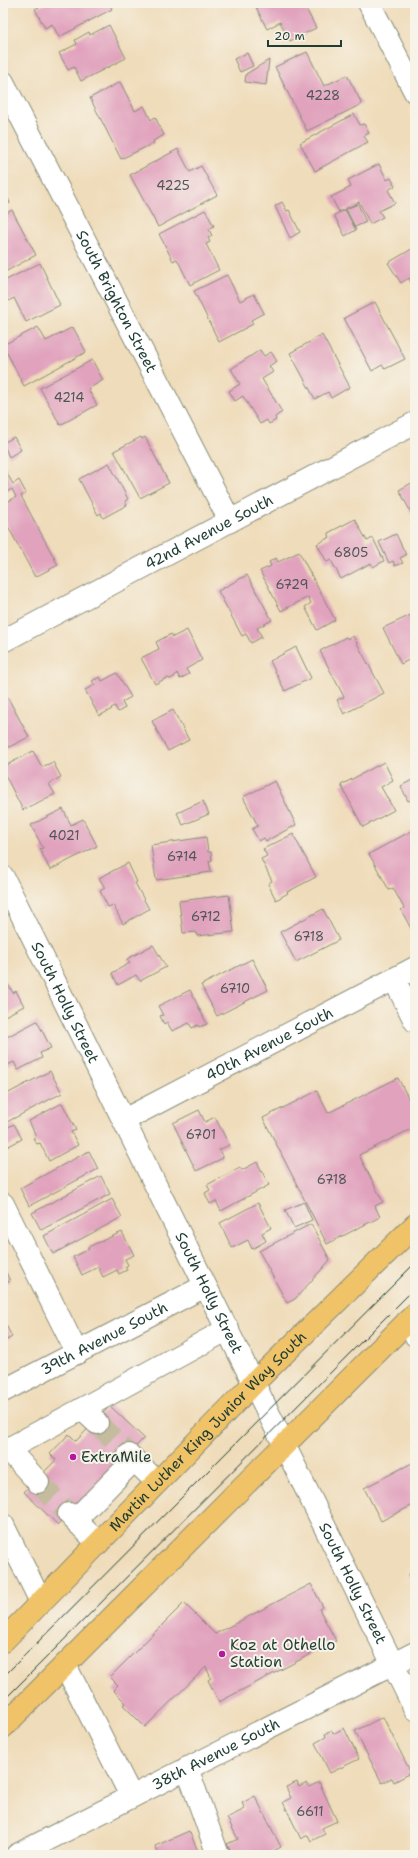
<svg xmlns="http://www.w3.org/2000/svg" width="418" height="1858" viewBox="0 0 418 1858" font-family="'Shantell Sans',sans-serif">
<rect width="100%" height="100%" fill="#f7f3e8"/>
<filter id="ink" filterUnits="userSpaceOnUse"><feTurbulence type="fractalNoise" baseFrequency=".025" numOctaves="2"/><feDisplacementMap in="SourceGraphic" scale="8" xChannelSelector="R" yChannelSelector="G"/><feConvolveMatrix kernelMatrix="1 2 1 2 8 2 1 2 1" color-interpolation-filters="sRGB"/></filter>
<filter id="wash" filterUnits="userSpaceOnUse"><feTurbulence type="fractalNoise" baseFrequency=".012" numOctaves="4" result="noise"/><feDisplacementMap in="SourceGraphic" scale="16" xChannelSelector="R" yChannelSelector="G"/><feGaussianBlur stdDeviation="0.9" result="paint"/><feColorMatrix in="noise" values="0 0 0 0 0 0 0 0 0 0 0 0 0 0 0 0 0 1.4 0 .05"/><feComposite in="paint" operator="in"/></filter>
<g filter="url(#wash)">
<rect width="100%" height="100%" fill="#efdcba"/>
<g id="blocks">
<g fill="#e1a2bd">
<path d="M47 3H109L112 9 59 37 52 24 45 28 35 9Z"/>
<path d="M254 3H303L316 28 290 41 280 22 267 29Z"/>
<path d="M109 25 126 58 81 81 74 67 68 70 59 53 77 44 75 40 89 32 90 35Z"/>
<path d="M307 52 324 86 347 75 362 104 307 131 275 67Z"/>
<path d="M247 53 253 66 240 72 234 59Z"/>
<path d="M269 60 266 85 245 82 246 74Z"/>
<path d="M120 82 135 111 144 106 151 120 155 117 164 135 153 141 154 143 121 159 90 98Z"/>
<path d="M354 114 360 125 364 124 369 133 364 136 368 142 315 171 300 143Z"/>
<path d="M178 149 190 172 201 166 217 195 158 227 130 175Z"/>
<path d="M379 164 387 180 391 178 395 186 388 190 395 203 379 211 383 217 370 224 359 202 339 212 331 197 351 187 348 180Z"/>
<path d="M3 189 10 203 3 207Z"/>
<path d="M282 202 287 211 289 210 300 232 290 238 275 206Z"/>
<path d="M358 204 366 222 355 227 346 209Z"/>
<path d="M12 210 36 255 3 273V215Z"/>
<path d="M205 210 214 226 209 229 212 236 208 238 210 242 206 244 219 270 190 285 177 259 173 261 159 234Z"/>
<path d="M345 210 356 230 345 236 334 215Z"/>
<path d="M415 247V279L411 282 409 278 401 283 388 263Z"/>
<path d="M40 263 60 305 26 322 14 298 3 304V284L6 283 4 281Z"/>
<path d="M227 275 240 301 254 294 264 313 251 320 253 324 219 342 194 291Z"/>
<path d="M375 302 405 359 385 369 382 365 372 371 344 318Z"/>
<path d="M38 327 46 341 73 327 86 352 24 386 3 345Z"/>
<path d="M322 335 350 387 331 398 328 392 315 399 290 353Z"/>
<path d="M260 350 264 356 271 352 277 361 269 366 273 372 262 379 282 412 275 417 276 420 269 424 267 420 260 424 243 396 235 401 229 391 240 384 231 369Z"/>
<path d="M92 360 103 380 88 389 97 405 60 425 40 388Z"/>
<path d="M14 437 21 450 9 457 3 443Z"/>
<path d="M141 437 142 439 145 437 169 483 140 498 114 451Z"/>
<path d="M109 463 128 499 125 501 127 505 103 518 101 513 98 515 79 479Z"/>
<path d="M5 470 13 484 19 480 26 493 21 496 58 565 35 577 3 517V504L16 497 12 489 3 494V471Z"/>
<path d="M415 481V520L399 490Z"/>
<path d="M355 519 367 541 373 538 384 561 373 567 371 563 341 579 331 560 327 562 317 544 330 537 328 533Z"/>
<path d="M396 534 406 555 400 558 403 563 395 566 393 561 389 563 379 542Z"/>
<path d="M299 552 335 620 317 630 305 607 311 603 308 597 281 611 260 571 271 566 269 562 276 558 278 562Z"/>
<path d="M247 575 272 620 257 628 262 637 251 643 246 634 242 636 218 591Z"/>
<path d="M415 613V657L401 664 383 628Z"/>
<path d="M187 630 202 660 186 669 189 674 180 679 177 673 174 677 170 679 167 678 155 684 141 658 159 649 156 642 171 634 173 637Z"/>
<path d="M353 636 384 693 344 714 337 700 344 697 320 651 346 637 348 639Z"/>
<path d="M296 647 311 678 285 691 270 661Z"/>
<path d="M117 673 131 697 122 702 125 708 118 712 115 706 111 708 112 709 99 716 85 690 95 685 92 681 100 677 102 681Z"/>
<path d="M8 698 29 737 3 750V700Z"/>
<path d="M173 710 189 740 168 751 152 721Z"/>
<path d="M33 751 42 767 53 762 61 777 49 784 55 794 23 810 3 771V767Z"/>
<path d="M384 762 393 780 381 787 394 810 363 827 341 785Z"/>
<path d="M412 780 415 786V798L408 801 401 786Z"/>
<path d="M275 781 296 825 266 841 264 838 259 841 252 829 258 826 243 797Z"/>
<path d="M203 801 209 814 183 825 177 813Z"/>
<path d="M63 809 71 825 83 819 97 846 50 870 40 849 43 848 31 825Z"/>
<path d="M415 829V936L401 910 404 908 393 888 389 890 369 854Z"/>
<path d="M293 834 316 877 287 892 288 893 276 900 268 884 272 881 261 859 267 856 263 849Z"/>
<path d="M206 837 208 852H211L212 860 209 861 211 872 156 880 151 845Z"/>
<path d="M128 863 137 882 135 883 149 909 123 924 113 905 108 907 100 891 105 888 99 878Z"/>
<path d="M229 895 234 932 197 936 196 932 183 933 179 901Z"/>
<path d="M323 909 339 940 296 962 280 932Z"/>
<path d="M153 945 166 967 140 981 136 975 118 985 112 973 130 963 127 959Z"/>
<path d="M252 959 268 990 217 1016 201 985Z"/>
<path d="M8 984 13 993 16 991 24 1006 3 1017V987Z"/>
<path d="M190 990 207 1024 199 1027 198 1025 192 1028 189 1023 172 1031 167 1022 164 1024 160 1016 163 1015 158 1006Z"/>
<path d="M37 1021 51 1048 40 1053 42 1058 18 1070 14 1062 3 1067V1039Z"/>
<path d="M50 1071 62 1093 3 1124V1096Z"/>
<path d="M398 1078 415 1111V1127L359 1155 383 1202 375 1206 380 1217 327 1244 263 1118 317 1091 328 1113Z"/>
<path d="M62 1103 76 1130 71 1132 78 1145 49 1161 40 1143 37 1144 33 1138 36 1136 29 1121Z"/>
<path d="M199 1110 205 1122 215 1117 229 1145 219 1150 223 1158 196 1171 173 1123Z"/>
<path d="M14 1124 22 1139 3 1149V1130Z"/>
<path d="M89 1151 98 1169 29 1206 20 1188Z"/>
<path d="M257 1162 269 1185 221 1211 216 1201 210 1204 205 1193 210 1190 207 1185 240 1167 242 1170Z"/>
<path d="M101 1176 110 1194 41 1230 32 1213Z"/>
<path d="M112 1199 122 1217 53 1254 44 1236Z"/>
<path d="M304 1202 312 1220 294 1228 285 1210Z"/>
<path d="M258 1203 271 1228 262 1233 266 1241 252 1249 248 1240 232 1248 220 1223Z"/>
<path d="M311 1224 330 1260 295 1299 287 1303 259 1251Z"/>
<path d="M122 1232 134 1255 125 1259 128 1265 125 1267 127 1270 119 1274 117 1270 103 1277 98 1267 82 1275 73 1257 89 1249 88 1247Z"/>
<path d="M3 1266 10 1281 3 1284Z"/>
<path d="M3 1319 12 1337 3 1342Z"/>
<path d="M110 1406 144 1438 58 1525 24 1492 56 1460 50 1454 69 1434 76 1441Z"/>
<path d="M412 1463 413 1466 415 1465V1504L381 1521 364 1488Z"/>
<path d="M415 1571V1592L411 1585 414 1583 409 1574Z"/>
<path d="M311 1584 323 1607 319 1609 336 1641 219 1702 208 1680 211 1678 206 1667 145 1727 123 1705 126 1703 113 1690 118 1685 110 1677 184 1603 215 1634Z"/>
<path d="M383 1717 411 1773 394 1782 392 1778 382 1783 355 1731Z"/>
<path d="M344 1728 359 1759 330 1773 315 1743 326 1737 325 1734 332 1731 333 1734Z"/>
<path d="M297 1782 299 1787 307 1783 309 1787 319 1782 337 1821 322 1828 325 1834 311 1841 308 1835 301 1839 283 1802 291 1798 286 1787Z"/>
<path d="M255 1796 281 1847 266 1855H232L227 1844 238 1839 227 1818 245 1809 242 1803Z"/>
<path d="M189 1831 200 1855H160L155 1846Z"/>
</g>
</g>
</g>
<g filter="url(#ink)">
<use href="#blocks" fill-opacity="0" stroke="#878c77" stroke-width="1"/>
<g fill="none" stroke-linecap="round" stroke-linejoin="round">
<g stroke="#c5bc9f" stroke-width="22" stroke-dasharray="22 11" stroke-linecap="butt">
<path d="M97 1423 129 1455"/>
<path d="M38 1482 69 1514"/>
</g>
<defs>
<g id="minor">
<path d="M369 3 415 92"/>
<path id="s1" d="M3 82 230 521"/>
<path id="s2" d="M3 641 415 423"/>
<path id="s3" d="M3 877 415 1709"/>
<path d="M394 979 415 1021"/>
<path id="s4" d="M124 1120 415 968"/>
<path d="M3 1204 77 1353"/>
<path d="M407 1322 415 1335"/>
<path id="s5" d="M3 1391 205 1286"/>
<path d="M97 1423 82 1409 228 1329"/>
<path d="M129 1455 157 1482"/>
<path d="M38 1482 8 1449 82 1409"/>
<path d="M69 1514 98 1543"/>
<path d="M75 1520 134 1460"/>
<path d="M3 1525 41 1602"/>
<path d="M65 1665 131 1796"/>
<path d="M187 1768 218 1855"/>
<path id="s6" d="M17 1855 415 1653"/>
</g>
<g id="major">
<path id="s7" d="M3 1641 254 1383 415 1225"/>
<path d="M3 1727 415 1314"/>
</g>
</defs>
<use href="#minor" stroke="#878c77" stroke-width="24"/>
<use href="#major" stroke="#878c77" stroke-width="24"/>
<use href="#minor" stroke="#fff" stroke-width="22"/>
<use href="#major" stroke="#f0c369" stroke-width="22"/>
<g stroke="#1f3d34" stroke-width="1">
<path d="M3 1677 415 1263"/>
<path d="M3 1701 415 1288"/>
</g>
</g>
</g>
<g fill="#b5179e" stroke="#f7f3e8" stroke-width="1.5">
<circle cx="73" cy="1457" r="4"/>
<circle cx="222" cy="1654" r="4"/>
</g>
<g text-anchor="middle" stroke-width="4" stroke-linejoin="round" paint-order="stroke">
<g font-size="13" fill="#505656">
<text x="323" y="100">4228</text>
<text x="173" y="190">4225</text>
<text x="69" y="402">4214</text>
<text x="351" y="557">6805</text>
<text x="292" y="589">6729</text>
<text x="64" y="840">4021</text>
<text x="182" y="861">6714</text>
<text x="206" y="921">6712</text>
<text x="309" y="941">6718</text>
<text x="235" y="993">6710</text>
<text x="201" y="1139">6701</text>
<text x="332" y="1184">6718</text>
<text x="310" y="1816">6611</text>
</g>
<g font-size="15" fill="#1f3d34" stroke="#f7f3e8">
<text dy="5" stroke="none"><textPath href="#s1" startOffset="247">South Brighton Street</textPath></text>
<text dy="5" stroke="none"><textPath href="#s2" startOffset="233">42nd Avenue South</textPath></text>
<text dy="5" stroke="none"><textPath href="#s3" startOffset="140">South Holly Street</textPath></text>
<text dy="5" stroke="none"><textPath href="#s4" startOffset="164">40th Avenue South</textPath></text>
<text dy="5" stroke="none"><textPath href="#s3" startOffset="464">South Holly Street</textPath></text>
<text dy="5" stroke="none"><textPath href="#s5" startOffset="114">39th Avenue South</textPath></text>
<text dy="5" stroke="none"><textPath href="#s7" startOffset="293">Martin Luther King Junior Way South</textPath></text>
<text dy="5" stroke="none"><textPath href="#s3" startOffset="788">South Holly Street</textPath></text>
<text dy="5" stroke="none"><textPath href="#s6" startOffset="223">38th Avenue South</textPath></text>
</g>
<g font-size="15" fill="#1f3d34" stroke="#f7f3e8" text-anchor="start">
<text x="81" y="1462">ExtraMile</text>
<text x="230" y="1650">Koz at Othello<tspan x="230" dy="17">Station</tspan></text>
</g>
</g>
<rect width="418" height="1858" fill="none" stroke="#f7f3e8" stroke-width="16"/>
<path d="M268 40v6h73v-6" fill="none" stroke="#1f3d34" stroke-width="2"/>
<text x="274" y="40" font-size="12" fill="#1f3d34" stroke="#f7f3e8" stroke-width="3" paint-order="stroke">20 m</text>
</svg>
